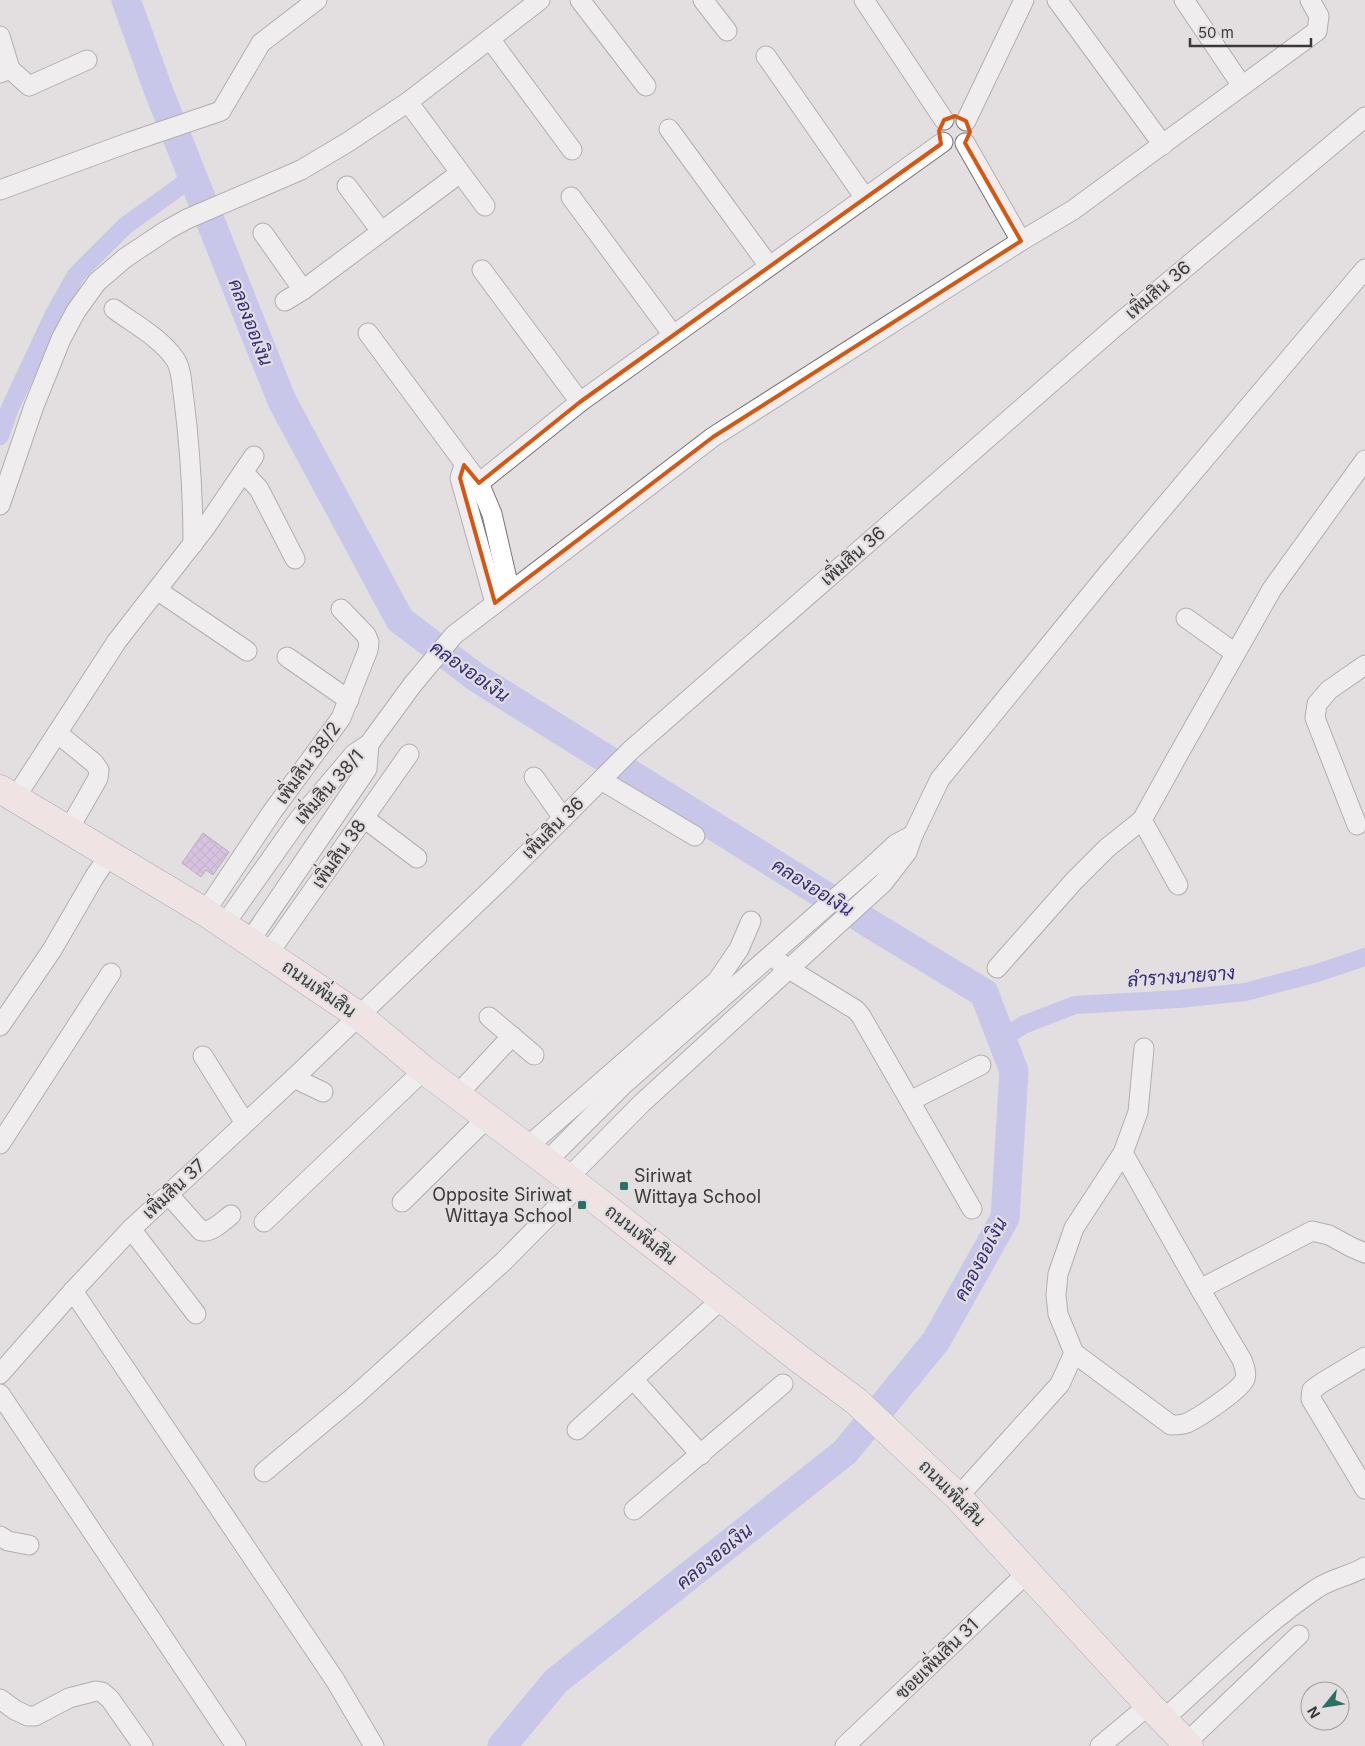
<svg xmlns="http://www.w3.org/2000/svg" width="1365" height="1746" viewBox="0 0 1365 1746" font-family="Inter,Sarabun,sans-serif">
<defs>
<pattern id="building-cross-hatch" width="8" height="8" patternUnits="userSpaceOnUse" patternTransform="scale(1.25)"><rect width="8" height="8" fill="#ca9ee0"/><path d="M0 0l8 8M0 8l8-8" fill="none" stroke="#a582b7"/></pattern>
</defs>
<rect width="100%" height="100%" fill="#e3dfe1"/>
<g fill="none" stroke-linecap="round" stroke-linejoin="round">
<g stroke="#a6a9f2" stroke-width="18">
<path d="M0 436 10 408 53 316 76 275 125 226 193 177"/>
<path d="M1002 1039 1023 1025 1075 1005 1179 999 1245 992 1317 973 1365 957"/>
</g>
<path stroke="#a6a9f2" stroke-width="29" d="M126 0 159 92 282 401 400 620 477 678 872 925 984 993 1014 1071 1005 1218 936 1341 845 1452 556 1681 502 1746"/>
</g>
<path fill="url(#building-cross-hatch)" stroke="#7b797b" d="M203 833 229 852 213 875 206 870 201 877 182 863Z"/>
<g fill="none" stroke-linecap="round" stroke-linejoin="round">
<defs>
<g id="street">
<path d="M580 0 646 86"/>
<path d="M703 0 727 31"/>
<path d="M864 0 944 120"/>
<path d="M1057 0 1163 145"/>
<path d="M1184 0 1242 86"/>
<path d="M0 36 10 69"/>
<path d="M490 39 572 150"/>
<path d="M766 56 865 198"/>
<path d="M0 73 10 69 29 86 87 60"/>
<path d="M408 102 540 0"/>
<path d="M966 121 1024 0"/>
<path d="M669 129 769 266"/>
<path d="M965 143 1021 241"/>
<path d="M347 186 381 231"/>
<path d="M0 190 130 142 221 111 261 43 317 0"/>
<path d="M571 197 673 335"/>
<path d="M263 233 303 290"/>
<path d="M482 270 580 402"/>
<path d="M285 301 303 290 460 173"/>
<path d="M114 309C134 324 161 338 175 359 182 369 182 388 184 400 190 448 193 496 193 544"/>
<path d="M368 333 479 483 492 514 510 592"/>
<path d="M464 465 460 478 495 603"/>
<path d="M243 472 259 489 295 559"/>
<path d="M479 483 580 402 943 142"/>
<path d="M0 505 34 406 61 339 76 311 97 282 125 258 167 230 187 219 301 170 348 142 408 102 485 206"/>
<path d="M157 590 247 651"/>
<path d="M1186 618 1235 653"/>
<path d="M287 657 349 700"/>
<path d="M57 733 94 763 99 770 98 778 69 829"/>
<path d="M534 777 563 818"/>
<path d="M601 780 695 836"/>
<path d="M15 798 117 641 205 528 254 456"/>
<path d="M364 818 417 858"/>
<path d="M1142 820 1178 885"/>
<path d="M1357 825 1315 718 1317 704 1329 690 1365 665"/>
<path d="M205 912 272 812 341 718 368 650 369 642 366 635 341 609"/>
<path d="M224 925 299 819 354 754 369 744 413 684 454 635 713 437 1021 241 1073 210 1317 31 1319 16 1310 0"/>
<path d="M249 942 367 769 369 744"/>
<path d="M268 954 409 754"/>
<path d="M779 962 789 969 856 1010 861 1016 972 1209"/>
<path d="M997 968 1074 881 1107 848 1142 820 1178 755 1272 589 1365 460"/>
<path d="M489 1017 534 1055"/>
<path d="M0 1026 52 950 95 876 110 854"/>
<path d="M203 1056 245 1123"/>
<path d="M294 1078 323 1092"/>
<path d="M458 1094 512 1036"/>
<path d="M910 1101 981 1065"/>
<path d="M0 1144 111 973"/>
<path d="M527 1147 717 981 739 949 751 921"/>
<path d="M546 1162 624 1084 870 868 896 844 913 835"/>
<path d="M568 1178 642 1103 883 883 907 852 913 835 940 779 1109 572 1365 269"/>
<path d="M169 1195 201 1231C212 1233 223 1221 231 1215"/>
<path d="M402 1202 488 1117"/>
<path d="M264 1222 424 1070"/>
<path d="M131 1229 196 1314"/>
<path d="M1200 1289 1312 1231 1329 1235 1351 1247 1365 1253"/>
<path d="M73 1291 335 1680 374 1746"/>
<path d="M1074 1353 1171 1425C1176 1425 1182 1425 1187 1423 1198 1418 1241 1390 1245 1379 1247 1372 1244 1366 1242 1360L1200 1289 1123 1153"/>
<path d="M1365 1357 1323 1382 1312 1390 1311 1399 1365 1489"/>
<path d="M0 1374 73 1291 131 1229 294 1078 501 880 631 750 1116 326 1365 117"/>
<path d="M633 1379 701 1455"/>
<path d="M0 1394 236 1746"/>
<path d="M577 1430 723 1298"/>
<path d="M264 1472 356 1395 504 1261 578 1186"/>
<path d="M958 1497 1060 1384 1074 1353 1058 1314 1056 1295 1058 1274 1074 1228 1123 1153 1138 1112 1144 1048"/>
<path d="M634 1510 783 1384"/>
<path d="M0 1536 8 1541 29 1545"/>
<path d="M0 1699 15 1710 28 1716H35L69 1698 96 1691 102 1692 110 1699 143 1746"/>
<path d="M1164 1719C1212 1676 1263 1625 1316 1589 1330 1579 1350 1576 1365 1567"/>
<path d="M1186 1743 1299 1635"/>
<path d="M845 1746 1028 1572"/>
<path d="M1100 1746 1149 1705"/>
</g>
<path id="secondary" d="M0 789 205 912 358 1015 424 1070 568 1178 798 1358 856 1401 958 1497 1149 1705 1189 1746"/>
</defs>
<use href="#street" stroke="#757273" stroke-width="21"/>
<use href="#secondary" stroke="#757273" stroke-width="29"/>
<use href="#street" stroke="#fff" stroke-width="19"/>
<use href="#secondary" stroke="#fee8e7" stroke-width="28"/>
</g>
<path d="M0 0H1365V1746H0ZM955 116 966 121 970 132 965 143 1021 241 713 437 495 603 460 478 464 465 479 483 580 402 941 144 939 131 944 120Z" fill="#e3dfe1" fill-opacity=".55" fill-rule="evenodd"/>
<path fill="none" stroke="#d75611" stroke-width="4" stroke-linejoin="round" d="M955 116 966 121 970 132 965 143 1021 241 713 437 495 603 460 478 464 465 479 483 580 402 941 144 939 131 944 120Z"/>
<g fill="#2a7066" stroke="#e3dfe1" stroke-width="2">
<rect x="619" y="1181" width="10" height="10" rx="2.5"/>
<rect x="577" y="1200" width="10" height="10" rx="2.5"/>
</g>
<g text-anchor="middle" stroke-width="4.5" stroke-linejoin="round" paint-order="stroke">
<g font-size="18" fill="#3b393a" stroke="#e3dfe1">
<text transform="translate(1158 290) rotate(-40)" y="6">เพิ่มสิน 36</text>
<text transform="translate(853 556) rotate(-41)" y="6">เพิ่มสิน 36</text>
<text transform="translate(308 763) rotate(-54)" y="6">เพิ่มสิน 38/2</text>
<text transform="translate(329 787) rotate(-48)" y="6">เพิ่มสิน 38/1</text>
<text transform="translate(553 828) rotate(-45)" y="6">เพิ่มสิน 36</text>
<text transform="translate(339 854) rotate(-55)" y="6">เพิ่มสิน 38</text>
<text transform="translate(319 989) rotate(35)" y="6">ถนนเพิ่มสิน</text>
<text transform="translate(174 1189) rotate(-43)" y="6">เพิ่มสิน 37</text>
<text transform="translate(641 1235) rotate(38)" y="6">ถนนเพิ่มสิน</text>
<text transform="translate(952 1493) rotate(45)" y="6">ถนนเพิ่มสิน</text>
<text transform="translate(937 1659) rotate(-44)" y="6">ซอยเพิ่มสิน 31</text>
</g>
<g font-size="18" fill="#3b393a" stroke="#e3dfe1" text-anchor="start">
<text x="634" y="1182">Siriwat<tspan x="634" dy="21">Wittaya School</tspan></text>
<text x="572" y="1201" text-anchor="end">Opposite Siriwat<tspan x="572" dy="21">Wittaya School</tspan></text>
</g>
<g font-size="19" font-style="italic" fill="#332b7d" stroke="#e3dfe1">
<text transform="translate(251 322) rotate(69)" y="7">คลองออเงิน</text>
<text transform="translate(470 671) rotate(35)" y="7">คลองออเงิน</text>
<text transform="translate(813 887) rotate(32)" y="7">คลองออเงิน</text>
<text transform="translate(1181 976) rotate(-4)" y="7">ลำรางนายจาง</text>
<text transform="translate(980 1259) rotate(-62)" y="7">คลองออเงิน</text>
<text transform="translate(714 1556) rotate(-39)" y="7">คลองออเงิน</text>
</g>
</g>
<g transform="translate(1325 1706) rotate(240)"><circle r="24" fill="#e3dfe1" stroke="#a09d9e"/>
<path d="M0-4L9 19L0 12L-9 19Z" fill="#2a7066"/>
<text y="-8" font-size="14" font-weight="bold" text-anchor="middle" fill="#3b393a">N</text>
</g>
<path d="M1190 38v8h121v-8" fill="none" stroke="#3b393a" stroke-width="2.5"/>
<text x="1198" y="38" font-size="15" fill="#3b393a" stroke="#e3dfe1" stroke-width="4" paint-order="stroke">50 m</text>
</svg>
